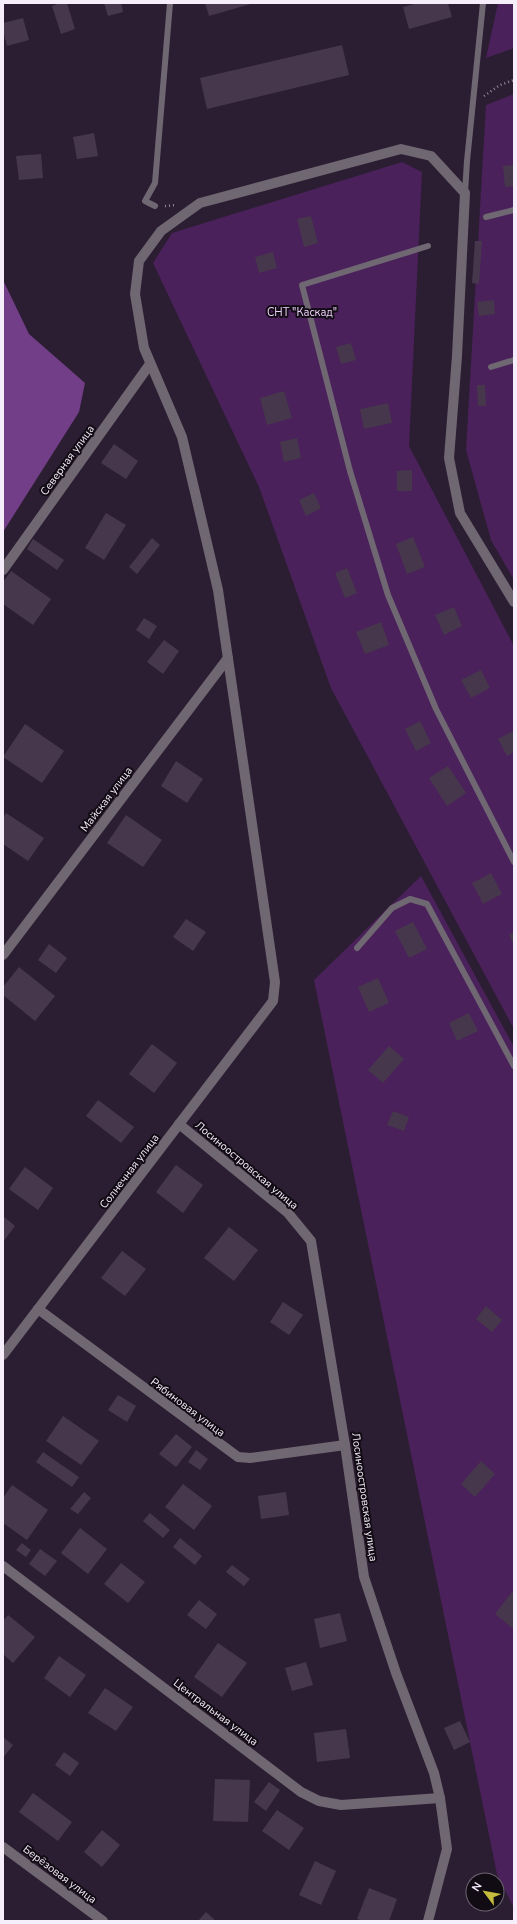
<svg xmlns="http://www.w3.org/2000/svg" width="517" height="1924" viewBox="0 0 517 1924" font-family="'Nunito Sans',sans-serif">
<rect width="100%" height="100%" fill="#2c1e32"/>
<g fill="#4a215a">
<path d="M498 3H514V48L486 58Z"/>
<path d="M514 94V580L491 540 466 450 486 105Z"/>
<path d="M402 162 422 172 409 446 514 646V1029L331 688 259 487 153 263 172 233Z"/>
<path d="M421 876 514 1047V1908L497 1874 314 980Z"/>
</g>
<path fill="#723e88" d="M3 280 29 334 85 383 79 412 3 532Z"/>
<g fill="#46374d">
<path d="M60 3H67L75 29 61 34 52 6Z"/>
<path d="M104 3H121L123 12 108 16Z"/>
<path d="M205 3H254L209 16Z"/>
<path d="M418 3H448L452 17 409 29 403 7Z"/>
<path d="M23 18 29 40 7 46 3 31V23Z"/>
<path d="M342 45 349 75 207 109 200 78Z"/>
<path d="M94 133 98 156 77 159 73 137Z"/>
<path d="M41 154 43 178 19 180 16 156Z"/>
<path d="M514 165V186L505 187 503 166Z"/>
<path d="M311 216 318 243 304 247 297 219Z"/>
<path d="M475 241H482L479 284 472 283Z"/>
<path d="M273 252 277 268 259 273 255 257Z"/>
<path d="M494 300 495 314 479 316 477 302Z"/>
<path d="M351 343 356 360 341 364 336 347Z"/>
<path d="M477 385H485L486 406H478Z"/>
<path d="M284 391 292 418 267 425 260 398Z"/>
<path d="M388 403 392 423 364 429 360 409Z"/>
<path d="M297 438 301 458 284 462 280 442Z"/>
<path d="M114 444 138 461 126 479 101 463Z"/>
<path d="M412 470V491H397V471Z"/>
<path d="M314 493 321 508 306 516 299 500Z"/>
<path d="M106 513 126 525 104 560 85 548Z"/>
<path d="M413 537 425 567 407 574 396 544Z"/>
<path d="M152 538 160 545 137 574 129 567Z"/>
<path d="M33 539 64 560 57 570 27 549Z"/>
<path d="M347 568 357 593 345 598 335 573Z"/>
<path d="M11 571 51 599 33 625 3 604V582Z"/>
<path d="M454 607 462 626 444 635 435 615Z"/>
<path d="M144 618 157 626 149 639 136 630Z"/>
<path d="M381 622 389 645 365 654 356 632Z"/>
<path d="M164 640 179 651 163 674 147 662Z"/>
<path d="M481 670 490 688 471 698 461 680Z"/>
<path d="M420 721 431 743 416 751 405 729Z"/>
<path d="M25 724 64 751 42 783 3 757Z"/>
<path d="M513 731 514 752 507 756 498 739Z"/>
<path d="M176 761 203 779 187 803 161 786Z"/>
<path d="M448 766 466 793 447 806 429 778Z"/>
<path d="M6 813 44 838 28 861 3 844V818Z"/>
<path d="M126 815 162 840 143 867 107 843Z"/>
<path d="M491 873 502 894 483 904 472 883Z"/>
<path d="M186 919 206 932 193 951 173 937Z"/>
<path d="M413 922 427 949 409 958 395 931Z"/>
<path d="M514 932V945L509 935Z"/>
<path d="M49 944 67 958 56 973 38 960Z"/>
<path d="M19 967 55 996 35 1021 3 995V987Z"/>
<path d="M378 978 389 1003 369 1012 358 987Z"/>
<path d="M469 1013 478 1031 457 1041 449 1023Z"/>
<path d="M152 1044 177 1063 154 1093 129 1074Z"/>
<path d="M389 1046 404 1059 383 1083 368 1070Z"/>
<path d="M98 1100 134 1127 121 1143 86 1116Z"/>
<path d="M393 1111 409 1117 404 1131 387 1125Z"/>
<path d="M176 1165 203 1185 183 1213 156 1192Z"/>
<path d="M25 1167 53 1188 38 1210 9 1189Z"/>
<path d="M3 1216 15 1226 3 1242Z"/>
<path d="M229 1227 258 1250 234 1281 204 1258Z"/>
<path d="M122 1251 146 1269 125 1296 101 1278Z"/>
<path d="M283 1302 303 1315 289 1335 270 1322Z"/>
<path d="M486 1306 502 1320 492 1332 476 1319Z"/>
<path d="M118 1395 136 1406 127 1422 108 1410Z"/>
<path d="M63 1416 99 1441 81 1465 46 1441Z"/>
<path d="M176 1434 192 1447 176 1467 159 1454Z"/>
<path d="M196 1450 208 1459 200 1470 188 1462Z"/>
<path d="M43 1452 79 1477 72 1487 36 1462Z"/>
<path d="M481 1461 495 1474 475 1497 461 1484Z"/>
<path d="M183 1484 212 1506 194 1530 165 1507Z"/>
<path d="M12 1485 48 1510 27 1540 3 1523V1498Z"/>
<path d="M84 1492 91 1498 78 1514 70 1509Z"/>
<path d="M286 1492 289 1515 261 1519 258 1496Z"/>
<path d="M150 1513 170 1530 163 1538 143 1521Z"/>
<path d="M80 1528 107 1549 88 1574 61 1553Z"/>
<path d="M180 1538 202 1556 195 1565 173 1547Z"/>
<path d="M22 1543 31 1550 26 1557 16 1550Z"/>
<path d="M40 1549 57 1561 45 1576 29 1564Z"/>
<path d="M121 1563 145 1582 128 1603 104 1584Z"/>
<path d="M232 1565 250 1579 244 1586 226 1572Z"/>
<path d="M512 1592 514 1593V1625L512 1628 495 1614Z"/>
<path d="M199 1600 217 1614 206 1629 187 1615Z"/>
<path d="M340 1613 347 1641 320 1648 314 1619Z"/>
<path d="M8 1615 35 1637 13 1663 3 1654V1621Z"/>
<path d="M218 1643 247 1663 222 1697 194 1677Z"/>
<path d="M59 1656 86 1675 70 1697 44 1678Z"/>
<path d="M306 1662 313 1685 292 1691 285 1668Z"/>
<path d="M105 1688 133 1707 116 1731 88 1713Z"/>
<path d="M460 1721 470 1742 454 1750 444 1728Z"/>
<path d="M346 1729 350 1758 317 1762 314 1733Z"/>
<path d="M3 1737 13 1745 3 1758Z"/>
<path d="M64 1752 79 1763 70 1776 55 1765Z"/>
<path d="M215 1779 250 1780 248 1822 213 1821Z"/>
<path d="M269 1782 280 1790 266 1811 254 1802Z"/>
<path d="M33 1793 72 1822 58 1841 19 1812Z"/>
<path d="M277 1810 304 1828 289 1850 262 1831Z"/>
<path d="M102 1830 120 1845 102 1867 84 1852Z"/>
<path d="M315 1861 336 1871 321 1905 299 1895Z"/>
<path d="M369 1888 397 1899 389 1921H364L357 1919Z"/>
<path d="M206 1912 216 1921H198Z"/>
</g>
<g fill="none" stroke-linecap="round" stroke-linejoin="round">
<g stroke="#918697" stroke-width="2.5" stroke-dasharray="1 3" stroke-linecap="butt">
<path d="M484 96 500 85 514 80"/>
<path d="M165 206 176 205"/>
</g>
<g stroke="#6f6772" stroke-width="6">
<path d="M465 193 467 161 483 3"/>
<path d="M155 206 145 201 155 183 170 3"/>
<path d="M486 217 514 210"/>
<path d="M428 246 302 285 350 471 388 595 436 709 514 862"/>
<path d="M491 367 514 360"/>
<path d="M357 948 392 908 410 899 427 904 514 1066"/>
</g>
<g stroke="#6f6772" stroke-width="10">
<path d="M3 570 150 364"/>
<path d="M3 955 228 658"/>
<path d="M179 1124 288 1213 311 1241 345 1445 364 1577 396 1673 434 1773 440 1798 447 1849 428 1921"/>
<path d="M38 1309 238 1457 250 1458 345 1445"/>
<path d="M3 1355 273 1001 275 982 218 590 182 437 144 348 135 294 139 261 161 231 200 203 401 149 431 156 465 193 457 356 449 458 460 513 514 602"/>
<path d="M3 1566 301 1792 319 1801 341 1805 440 1798"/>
<path d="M3 1847 103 1921"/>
</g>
</g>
<g text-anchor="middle" stroke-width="4" stroke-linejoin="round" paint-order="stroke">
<g font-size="11" fill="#edd1f9" stroke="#110b14">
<text x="302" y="316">СНТ "Каскад"</text>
</g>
<g font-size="11" fill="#f7eefc" stroke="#110b14">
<text transform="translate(67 460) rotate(-54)" y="4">Северная улица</text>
<text transform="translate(106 799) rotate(-53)" y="4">Майская улица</text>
<text transform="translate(247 1165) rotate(40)" y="4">Лосиноостровская улица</text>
<text transform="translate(129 1171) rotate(-53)" y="4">Солнечная улица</text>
<text transform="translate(188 1407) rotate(37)" y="4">Рябиновая улица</text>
<text transform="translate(365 1497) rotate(82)" y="4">Лосиноостровская улица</text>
<text transform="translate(216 1712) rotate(37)" y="4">Центральная улица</text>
<text transform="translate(60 1874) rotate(37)" y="4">Берёзовая улица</text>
</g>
</g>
<rect width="517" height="1924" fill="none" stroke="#f7eefc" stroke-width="8"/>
<g transform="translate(485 1892) rotate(302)"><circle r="19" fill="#110b14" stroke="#6d6671"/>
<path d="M0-3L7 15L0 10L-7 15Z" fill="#c5bc3d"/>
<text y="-6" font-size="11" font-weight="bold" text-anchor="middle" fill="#f7eefc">N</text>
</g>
</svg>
